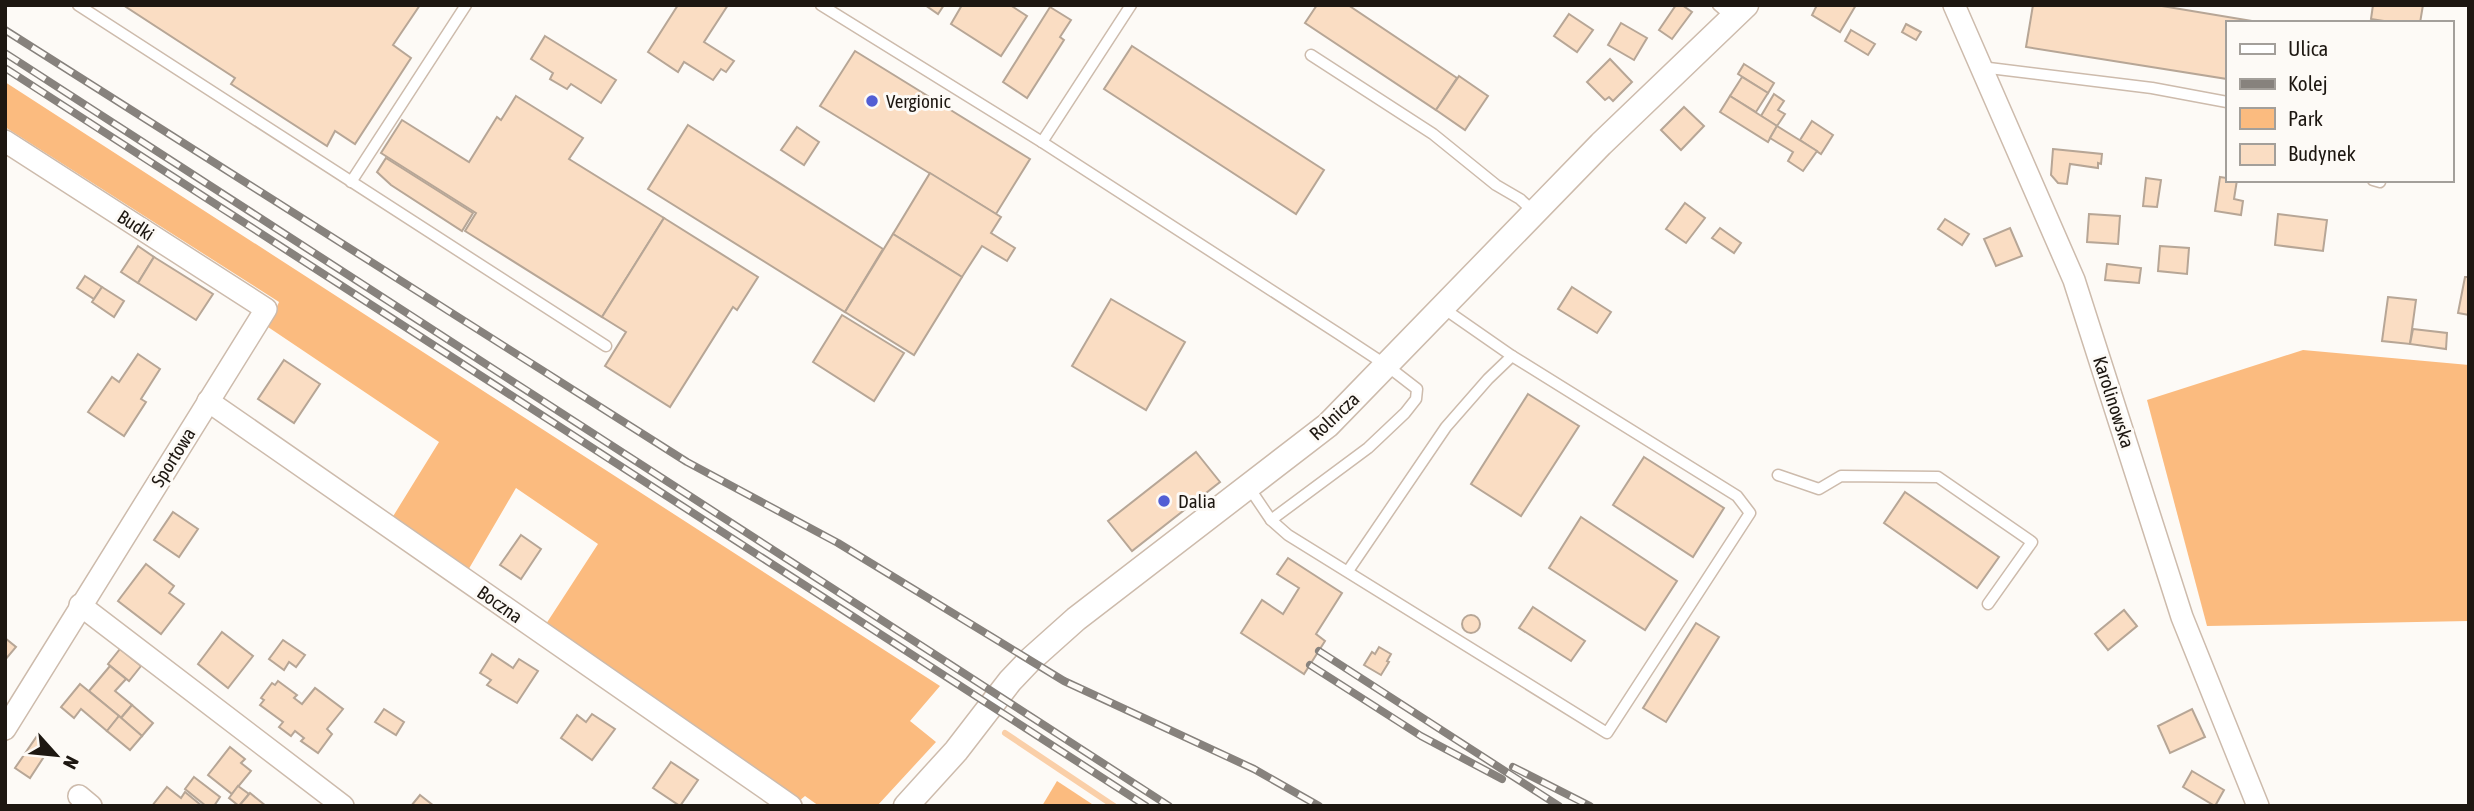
<svg xmlns="http://www.w3.org/2000/svg" width="2474" height="811" viewBox="0 0 2474 811" font-family="'Asap Condensed',sans-serif">
<rect width="100%" height="100%" fill="#fdfaf6"/>
<g fill="#fbbb7f">
<path d="M5 82 940 686 910 721 936 742 877 806H819L805 796 798 802 546 624 598 544 516 488 467 572 392 518 439 442 268 327 279 302 5 127Z"/>
<path d="M2303 350 2469 365V621L2207 626 2147 400Z"/>
<path d="M1057 781 1095 806H1042Z"/>
</g>
<g fill="none" stroke-linecap="round" stroke-linejoin="round">
<path stroke="#facfa8" stroke-width="6" d="M1005 733 1114 806"/>
</g>
<g fill="#faddc3" stroke="#b7a696" stroke-width="2">
<path d="M123 5H420L393 45 411 58 355 144 335 131 327 146 231 84 235 78Z"/>
<path d="M678 5H728L704 42 734 61 726 72 721 69 713 80 684 62 678 72 648 52Z"/>
<path d="M925 5H944L938 14Z"/>
<path d="M962 5H1010L1027 16 1001 56 951 24Z"/>
<path d="M1317 5H1348L1457 78 1436 110 1305 23Z"/>
<path d="M1676 5H1682L1692 12 1672 39 1659 30Z"/>
<path d="M1817 5H1856L1840 32 1812 15Z"/>
<path d="M2033 5H2156L2264 23H2227V79L2026 47Z"/>
<path d="M2373 5H2423L2420 23H2397L2371 19Z"/>
<path d="M1050 7 1071 20 1060 37 1064 40 1027 98 1003 82Z"/>
<path d="M1569 14 1593 30 1577 52 1554 36Z"/>
<path d="M1621 23 1647 38 1634 60 1608 45Z"/>
<path d="M1906 24 1921 32 1916 40 1902 32Z"/>
<path d="M1851 30 1875 44 1868 55 1845 41Z"/>
<path d="M545 36 616 80 601 103 571 84 567 89 550 79 553 73 531 59Z"/>
<path d="M1132 46 1324 170 1296 214 1104 89Z"/>
<path d="M855 51 1030 159 996 214 820 106Z"/>
<path d="M1610 59 1632 82 1613 101 1609 97 1605 100 1587 82Z"/>
<path d="M1744 64 1774 83 1768 93 1738 74Z"/>
<path d="M1459 76 1488 96 1465 130 1436 110Z"/>
<path d="M1742 77 1768 93 1756 112 1730 96Z"/>
<path d="M1774 94 1784 101 1778 110 1785 114 1777 126 1761 116Z"/>
<path d="M516 96 583 138 569 159 664 218 602 317 465 231 476 213 381 153 402 120 469 162 497 117 501 120Z"/>
<path d="M1730 96 1777 126 1768 142 1720 112Z"/>
<path d="M1684 107 1704 126 1681 150 1661 130Z"/>
<path d="M1812 121 1833 135 1821 154 1800 140Z"/>
<path d="M688 125 883 249 845 312 648 189Z"/>
<path d="M1777 126 1817 151 1803 171 1788 161 1793 152 1770 138Z"/>
<path d="M797 127 819 142 804 165 781 150Z"/>
<path d="M2053 149 2102 154 2101 164 2098 163V168L2070 164 2067 184 2058 183 2051 175Z"/>
<path d="M386 158 473 213 462 231 391 185 377 172Z"/>
<path d="M930 173 1001 217 991 233 1015 248 1007 261 982 246 962 277 893 234Z"/>
<path d="M2220 177 2227 178V180H2237L2234 199 2243 201 2241 215 2215 211Z"/>
<path d="M2146 178 2161 180 2157 207 2143 206Z"/>
<path d="M1685 203 1705 218 1686 243 1666 229Z"/>
<path d="M2089 214 2120 216 2118 244 2087 242Z"/>
<path d="M2278 214 2327 220 2323 251 2275 245Z"/>
<path d="M664 218 758 277 737 310 733 307 670 407 605 366 626 332 602 317Z"/>
<path d="M1945 219 1969 234 1962 245 1938 229Z"/>
<path d="M1720 228 1741 243 1734 253 1712 238Z"/>
<path d="M2010 228 2022 256 1996 266 1984 239Z"/>
<path d="M893 234 962 277 914 355 845 312Z"/>
<path d="M138 246 154 257 138 283 121 272Z"/>
<path d="M2160 246 2189 248 2187 274 2158 271Z"/>
<path d="M154 257 213 294 196 320 138 283Z"/>
<path d="M2107 264 2141 268 2139 283 2105 280Z"/>
<path d="M85 276 102 287 94 299 77 288Z"/>
<path d="M2465 277H2469V315L2458 313Z"/>
<path d="M102 287 124 301 114 317 92 302Z"/>
<path d="M1572 287 1611 312 1597 333 1558 309Z"/>
<path d="M2388 297 2416 300 2410 344 2382 341Z"/>
<path d="M1111 299 1185 342 1146 410 1072 366Z"/>
<path d="M842 315 904 353 874 401 813 362Z"/>
<path d="M2413 329 2447 333 2446 349 2410 344Z"/>
<path d="M138 354 160 369 141 399 146 402 124 436 88 412 112 377 119 382Z"/>
<path d="M284 360 320 384 294 423 258 399Z"/>
<path d="M1528 394 1579 426 1521 516 1471 484Z"/>
<path d="M1196 452 1220 482 1132 551 1108 521Z"/>
<path d="M1644 457 1724 508 1693 557 1613 505Z"/>
<path d="M1905 492 1999 557 1977 588 1884 523Z"/>
<path d="M173 512 198 529 179 557 154 540Z"/>
<path d="M1581 517 1677 581 1645 630 1549 568Z"/>
<path d="M521 535 541 549 521 579 500 565Z"/>
<path d="M1288 558 1342 593 1316 634 1325 641 1304 674 1241 633 1262 600 1283 614 1299 588 1277 574Z"/>
<path d="M146 564 174 586 169 593 184 604 161 634 118 601Z"/>
<path d="M1533 607 1585 641 1571 661 1519 628Z"/>
<path d="M2124 610 2137 626 2108 650 2095 634Z"/>
<circle cx="1471" cy="624" r="9"/>
<path d="M1696 623 1719 637 1666 722 1643 708Z"/>
<path d="M222 632 253 656 228 688 198 664Z"/>
<path d="M5 638 16 647 5 660Z"/>
<path d="M283 640 305 655 296 667 289 662 284 670 269 659Z"/>
<path d="M1379 647 1391 654 1387 661 1389 662 1381 675 1364 665 1372 652 1375 654Z"/>
<path d="M120 649 141 666 129 681 108 664Z"/>
<path d="M492 654 513 668 519 659 538 671 517 703 487 685 491 680 480 673Z"/>
<path d="M110 666 126 679 115 691 132 705 121 718 89 691Z"/>
<path d="M278 681 297 695 294 698 302 704 315 688 343 709 327 729 332 734 318 753 301 741 304 738 295 731 291 736 279 727 283 722 260 705 264 700 261 698 272 683 275 685Z"/>
<path d="M80 684 119 716 107 731 81 709 74 718 61 707Z"/>
<path d="M132 705 153 723 142 736 121 718Z"/>
<path d="M384 709 404 722 396 735 375 722Z"/>
<path d="M2192 709 2205 737 2170 753 2158 726Z"/>
<path d="M592 714 615 729 592 760 561 738 577 715 586 722Z"/>
<path d="M119 716 142 736 130 750 107 731Z"/>
<path d="M37 736 51 746 30 778 15 768Z"/>
<path d="M230 747 245 759 241 763 251 771 232 794 208 775Z"/>
<path d="M671 762 698 780 680 806 653 788Z"/>
<path d="M2192 771 2224 790 2215 806 2183 787Z"/>
<path d="M194 777 220 797 214 806H206L185 789Z"/>
<path d="M238 786 249 794 239 806 229 798Z"/>
<path d="M167 787 181 798 185 792 202 806H152Z"/>
<path d="M250 793 266 806H239Z"/>
<path d="M420 795 434 806H411Z"/>
</g>
<g fill="none" stroke-linecap="round" stroke-linejoin="round">
<defs>
<g id="service">
<path d="M78 5 606 346"/>
<path d="M821 5 1042 142 1339 334 1386 365 1417 389 1416 399 1405 413 1368 448 1271 520"/>
<path d="M1718 5 1733 18"/>
<path d="M1311 55 1433 134 1496 185 1520 199 1535 213"/>
<path d="M1981 67 2152 88 2227 102"/>
<path d="M1042 142 1131 5"/>
<path d="M2373 180 2380 182"/>
<path d="M351 182 466 5"/>
<path d="M1778 475 1819 489 1841 476 1938 477 2032 542 1988 604"/>
<path d="M1248 486 1271 520 1288 535 1607 733 1750 513 1737 496 1512 356 1443 308"/>
<path d="M1348 571 1446 427 1488 379 1512 356"/>
</g>
<g id="minor">
<path d="M1954 5 2074 280 2182 617 2258 806"/>
<path d="M5 141 266 309 5 729"/>
<path d="M208 401 791 806"/>
<path d="M80 605 343 806"/>
<path d="M79 796 91 806"/>
</g>
<path id="tertiary" d="M906 806 956 751 1010 681 1029 661 1076 619 1328 425 1601 144 1746 5"/>
</defs>
<use href="#service" stroke="#cdbbac" stroke-width="13"/>
<use href="#minor" stroke="#cdbbac" stroke-width="24"/>
<use href="#tertiary" stroke="#cdbbac" stroke-width="27"/>
<use href="#service" stroke="#fff" stroke-width="10"/>
<use href="#minor" stroke="#fff" stroke-width="21"/>
<use href="#tertiary" stroke="#fff" stroke-width="24"/>
<defs>
<g id="rail">
<path d="M5 30 687 462 838 543 1064 681 1254 769 1319 806"/>
<path d="M5 53 1169 806"/>
<path d="M5 68 1146 806"/>
<path d="M1319 651 1559 806"/>
<path d="M1310 665 1421 736 1502 779"/>
<path d="M1513 767 1590 806"/>
</g>
</defs>
<use href="#rail" stroke="#87827d" stroke-width="8"/>
<use href="#rail" stroke="#fdfaf6" stroke-width="5" stroke-dasharray="16" stroke-linecap="butt"/>
</g>
<g fill="#525ed4" stroke="#fdfaf6" stroke-width="2.5">
<circle cx="872" cy="101" r="7"/>
<circle cx="1164" cy="501" r="7"/>
</g>
<g text-anchor="middle" stroke-width="6" stroke-linejoin="round" paint-order="stroke">
<g font-size="19" fill="#1d1711" stroke="#fdfaf6" text-anchor="start">
<text x="886" y="108">Vergionic</text>
<text x="1178" y="508">Dalia</text>
</g>
<g font-size="19" fill="#1d1711" stroke="#fdfaf6">
<text transform="translate(136 225) rotate(33)" y="7">Budki</text>
<text transform="translate(2114 402) rotate(72)" y="7">Karolinowska</text>
<text transform="translate(1334 416) rotate(-43)" y="7">Rolnicza</text>
<text transform="translate(173 457) rotate(-58)" y="7">Sportowa</text>
<text transform="translate(500 604) rotate(35)" y="7">Boczna</text>
</g>
</g>
<rect width="2474" height="811" fill="none" stroke="#1d1711" stroke-width="14"/>
<rect x="2226" y="21" width="228" height="161" fill="#fdfaf6" stroke="#a39f9a" stroke-width="2"/>
<rect x="2240" y="44" width="35" height="10" fill="#ffffff" stroke="#a39f9a" stroke-width="2"/>
<text x="2288" y="56" font-size="21" fill="#1d1711">Ulica</text>
<rect x="2240" y="79" width="35" height="10" fill="#87827d" stroke="#a39f9a" stroke-width="2"/>
<text x="2288" y="91" font-size="21" fill="#1d1711">Kolej</text>
<rect x="2240" y="108" width="35" height="21" fill="#fbbb7f" stroke="#a39f9a" stroke-width="2"/>
<text x="2288" y="126" font-size="21" fill="#1d1711">Park</text>
<rect x="2240" y="144" width="35" height="21" fill="#faddc3" stroke="#a39f9a" stroke-width="2"/>
<text x="2288" y="161" font-size="21" fill="#1d1711">Budynek</text>
<g transform="translate(56 755) rotate(117)" stroke="#fdfaf6" stroke-width="5" paint-order="stroke">
<path d="M0-5L12 26L0 18L-12 26Z" fill="#1d1711"/>
<text y="-10" font-size="19" font-weight="bold" text-anchor="middle" fill="#1d1711">N</text>
</g>
</svg>
